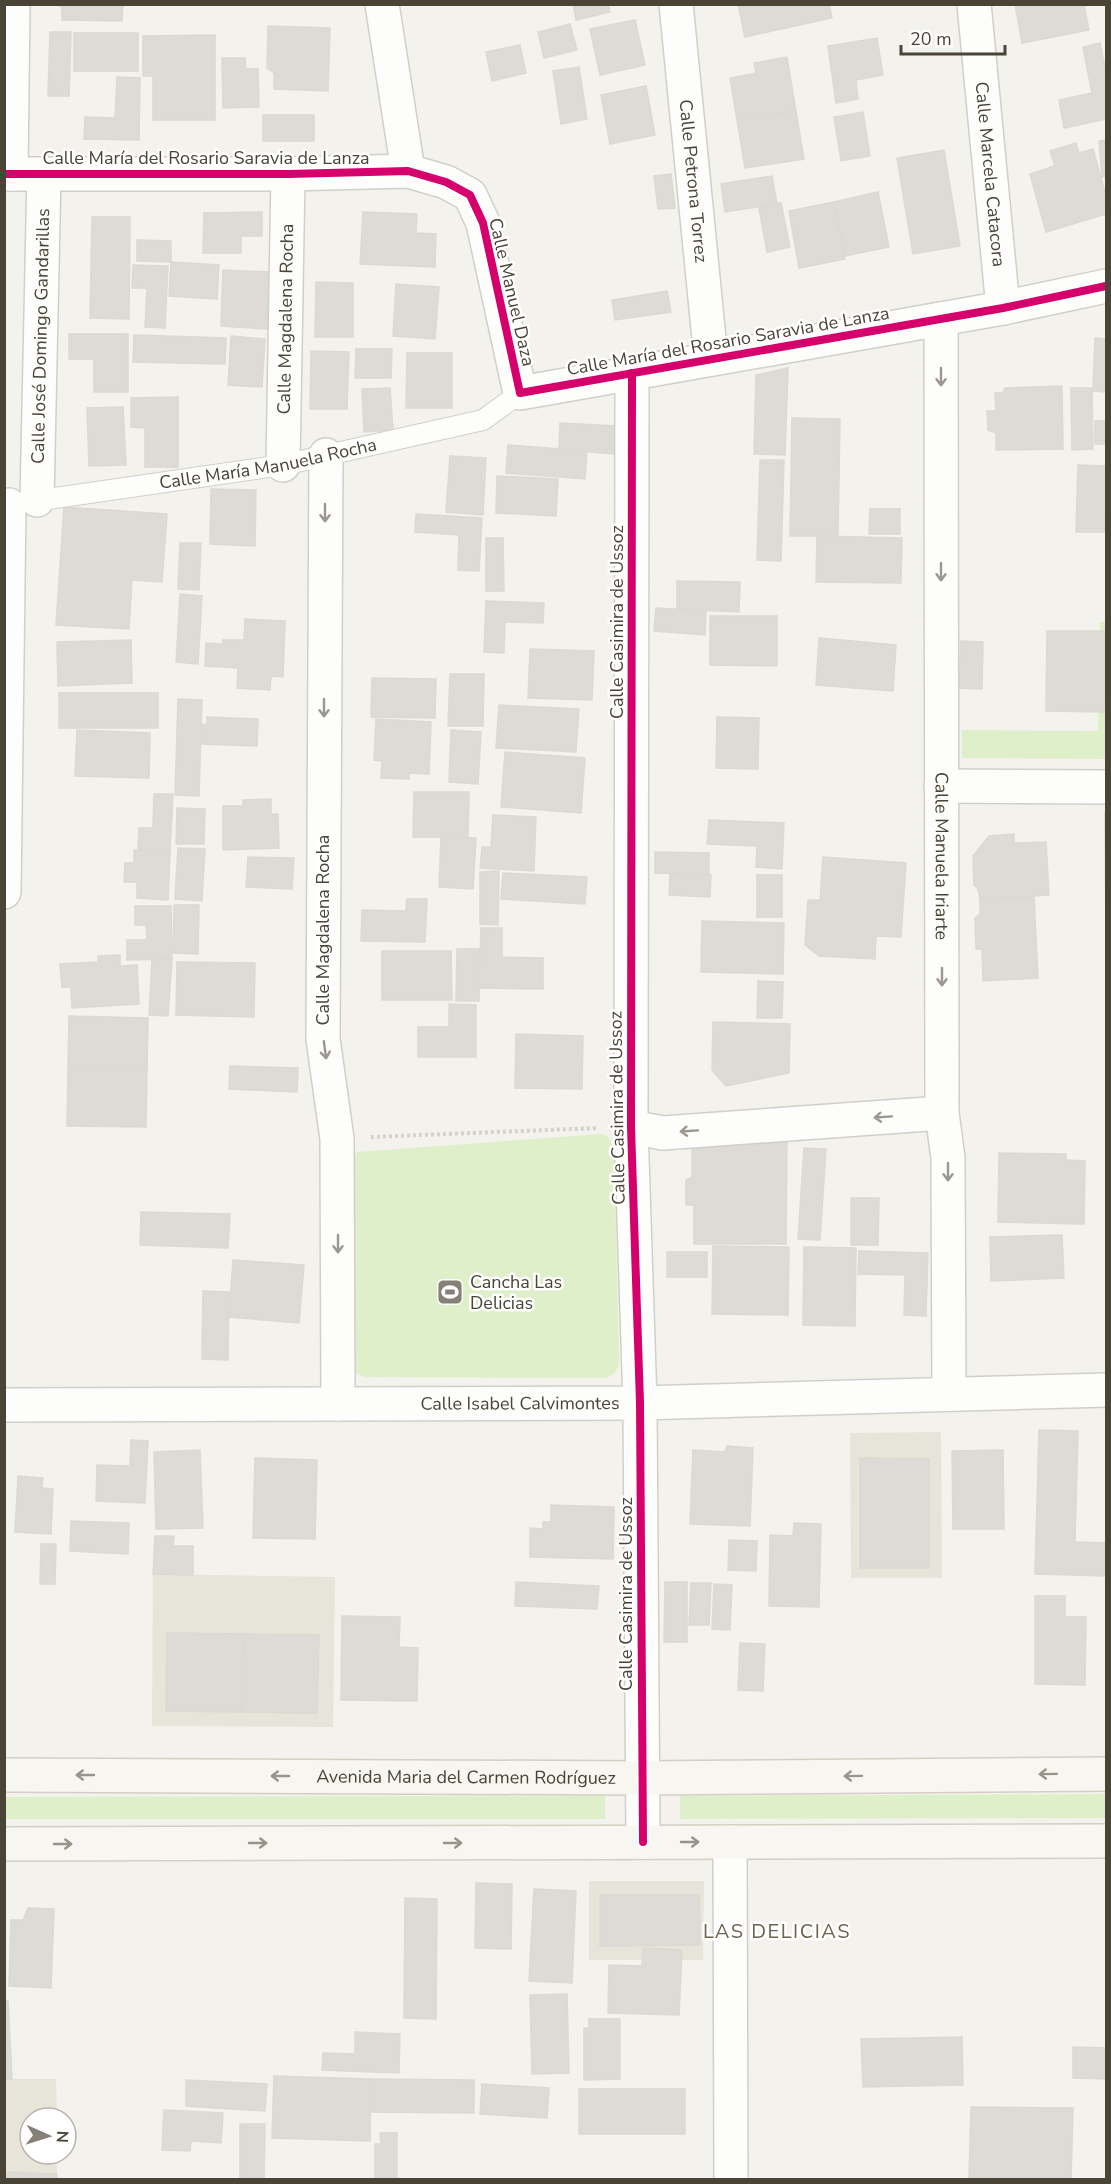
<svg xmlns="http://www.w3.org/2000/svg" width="1111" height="2184" viewBox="0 0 1111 2184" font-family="'Nunito Sans',sans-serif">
<rect width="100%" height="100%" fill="#f3f2ec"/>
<g fill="#e7e4d9">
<path d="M941 1432 942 1578H851L850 1433Z"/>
<path d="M153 1574 335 1577 333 1727 152 1726Z"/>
<path d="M589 1881H704L703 1960H589Z"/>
<path d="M4 2079H56L57 2118H30V2154H57V2179H5Z"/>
</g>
<g fill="#dfefca">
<path d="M1100 622H1106V759L962 758V730L1098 731Z"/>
<path d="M601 1134 607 1136 614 1148 619 1360C618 1371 615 1374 606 1378L365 1377 356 1373 351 1366V1159L357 1152Z"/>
<path d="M1106 1794V1818L680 1819V1796Z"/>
<path d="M605 1796V1819H4L5 1797Z"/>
</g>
<g fill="#dddbd5" stroke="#dbd9d2" stroke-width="1.5">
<path d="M56 4H123L122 21 62 20V7Z"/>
<path d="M573 4H608L610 12 576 20Z"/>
<path d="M738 4H829L832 18 745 37Z"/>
<path d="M1015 4H1084L1089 30 1022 43Z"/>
<path d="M635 20 645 65 600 75 590 29Z"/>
<path d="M570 24 577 50 544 58 538 32Z"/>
<path d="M268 26 330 28 328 91 274 89V73L267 68Z"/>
<path d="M50 32H71L69 96H48Z"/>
<rect x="74" y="33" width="64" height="38"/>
<path d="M215 35V120H153V76H143V36Z"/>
<path d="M877 38 883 75 856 80 858 99 836 103 828 46Z"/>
<path d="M1100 43 1106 74V119L1064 128 1059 100 1092 93 1083 47Z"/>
<path d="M520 45 526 73 492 81 486 52Z"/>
<path d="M787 57 796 111 737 120 730 78 756 73 754 63Z"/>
<path d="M222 58H245L246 69H258L259 107 223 108Z"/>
<path d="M579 67 587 119 561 124 553 71Z"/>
<path d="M117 77 140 78 139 140 84 139 85 117 115 118Z"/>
<path d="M646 86 655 135 610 144 601 95Z"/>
<path d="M796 111 804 159 745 168 737 120Z"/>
<path d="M863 112 870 156 841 161 834 117Z"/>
<rect x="263" y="115" width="51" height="26"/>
<path d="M1106 140V176L1102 177 1099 141Z"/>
<path d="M1076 143 1079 153 1093 149 1106 196V214L1046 232 1030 174 1055 166 1050 151Z"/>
<path d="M944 150 960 246 913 254 897 158Z"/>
<path d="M671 174 675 208 658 209 654 176Z"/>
<path d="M772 176 777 204 725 212 721 184Z"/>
<path d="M878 192 889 247 845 256 834 202Z"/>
<path d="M834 202 845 259 799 268 789 211Z"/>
<path d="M781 203 790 247 767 252 759 208Z"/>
<path d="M262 212V236H241V253H203L204 213Z"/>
<path d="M363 212 417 214 416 233 436 234 435 267 360 264Z"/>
<path d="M92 217H130L129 319 90 318Z"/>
<path d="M137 240 171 241V262L137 261Z"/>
<path d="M171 262 219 265 217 299 169 296Z"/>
<path d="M133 265 168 266 165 328 145 327 147 288H132Z"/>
<path d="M223 270 270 272 267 329 221 326Z"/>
<path d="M316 282 353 283V337H315Z"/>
<path d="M396 284 439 287 435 339 393 336Z"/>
<path d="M667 291 671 312 615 320 612 300Z"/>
<path d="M69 334H128V392H94V359H69Z"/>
<path d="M134 335 226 338 225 364 133 362Z"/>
<path d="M231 336 265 339 262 387 228 385Z"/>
<path d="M1095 338 1106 339V392L1093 391Z"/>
<path d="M356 349H392L391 378H355Z"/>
<path d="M311 351 349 352 347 409H310Z"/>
<path d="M407 353H452V408H406Z"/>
<path d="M788 368 785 455 754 454 756 375Z"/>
<path d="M1062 386 1063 449 996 450V433L988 430 987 411H996L995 393H1003L1005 388Z"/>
<path d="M390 388 393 430 364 432 362 389Z"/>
<path d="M1071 388H1092L1093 449 1072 450Z"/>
<path d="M178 397V467H145V428L131 427V398Z"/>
<path d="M123 407 126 465 89 466 87 408Z"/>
<path d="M792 418 840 419 838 536H790Z"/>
<rect x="1095" y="421" width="11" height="23"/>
<path d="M560 423 615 426 613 454 559 449Z"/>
<path d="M508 445 587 451 585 479 506 473Z"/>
<path d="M450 456 486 458 483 515 446 512Z"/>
<path d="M760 460H784L781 561 757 560Z"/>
<path d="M1078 465 1106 466 1105 532H1076Z"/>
<path d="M497 476 558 479 556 516 496 513Z"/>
<path d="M211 489 256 490 255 546 210 544Z"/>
<path d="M64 507 167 514 162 582 132 580 129 629 56 625Z"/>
<path d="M870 509H900V534H869Z"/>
<path d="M416 514 482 518 479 571 458 570 459 535 415 532Z"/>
<path d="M817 536 902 538 901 583 816 582Z"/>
<path d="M486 538H503L504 591H486Z"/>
<path d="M180 543H201L199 590 178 589Z"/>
<path d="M677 581 740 582 739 612 677 609Z"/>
<path d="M180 594 202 596 198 664 176 662Z"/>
<path d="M486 601 544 603 543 623 505 622 504 653 484 652Z"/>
<path d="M656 608 706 611 705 635 654 631Z"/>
<path d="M710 616H777V666L710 665Z"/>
<path d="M245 619 285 621 283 677 271 676 270 690 237 688 238 668 205 666 206 643 223 644V640H244Z"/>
<path d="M1047 631H1105L1104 712 1046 711Z"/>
<path d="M819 638 896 645 893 691 816 685Z"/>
<path d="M131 640 132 683 58 686 57 642Z"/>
<path d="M961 641 983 642 982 689 959 688Z"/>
<path d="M530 649 594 651 592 700 528 698Z"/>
<path d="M450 674H484L483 726H448Z"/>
<path d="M372 678 436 679 435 718 371 717Z"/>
<rect x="59" y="693" width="99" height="35"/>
<path d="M178 699 202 700 199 796 175 795Z"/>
<path d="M499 705 579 709 576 752 496 748Z"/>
<path d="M207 717 258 719 257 746 200 744 201 724 207 725Z"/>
<path d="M717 717 759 718 758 769 716 768Z"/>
<path d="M376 719 431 722 429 774 409 773V779L381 778 382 761 374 760Z"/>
<path d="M77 730 150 733 149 778 75 776Z"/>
<path d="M451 730 481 732 478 784 449 782Z"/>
<path d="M505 752 585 758 581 813 501 807Z"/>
<path d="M414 792H469L468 837H413Z"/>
<path d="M154 794H173L170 852 138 849 139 828H153Z"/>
<path d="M271 799V814H278L279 848 223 850V806H243V800Z"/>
<path d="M177 808 205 809 204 844H176Z"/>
<path d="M1105 812H1106V934Z"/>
<path d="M493 815 536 817 534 871 480 868 482 847H491Z"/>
<path d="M709 820 784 823 782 869 756 867 757 846 707 844Z"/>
<path d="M1014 834V843L1046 842 1049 895 980 899 978 889 974 885 973 856 989 836Z"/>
<path d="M441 837 476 838 473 889 439 887Z"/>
<path d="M178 848 205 849 202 901 175 899Z"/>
<path d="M134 850 170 852 168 900 137 898V882H124L125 863H134Z"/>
<path d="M655 852 709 853V874L655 873Z"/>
<path d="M248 857 294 858 292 889 246 887Z"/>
<path d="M823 857 906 863 901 937 876 936 875 959 819 956 805 945 808 900H820Z"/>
<path d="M499 871 498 925 480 924V872Z"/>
<path d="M503 873 587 877 585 904 501 899Z"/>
<path d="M670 873 711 875 710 897 669 895Z"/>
<rect x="757" y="875" width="25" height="42"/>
<path d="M1034 897 1038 978 983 981 982 949H976L975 918 980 914V899Z"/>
<path d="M407 899H427L425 942 361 941 362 910 406 911Z"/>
<path d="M174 905H199L198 954 173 953Z"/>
<path d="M135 906H171L172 959 127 960V940H147L146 925H135Z"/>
<path d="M702 921 784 923 783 974 701 972Z"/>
<path d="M481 928H502V957L543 958V989L479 988Z"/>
<path d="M457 949H480L479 1001H456Z"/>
<path d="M382 951H451L452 1000H382Z"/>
<path d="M120 955V966L137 965 139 1004 72 1008 71 987H62L60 964 98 962V956Z"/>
<path d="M172 959 168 1016 149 1015 152 960Z"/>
<path d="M177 962 255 963 254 1017 176 1015Z"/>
<path d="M758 981 783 982 782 1018H757Z"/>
<path d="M449 1004 476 1005V1057H418V1027H449Z"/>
<path d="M69 1016 148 1018 147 1069H68Z"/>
<path d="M713 1022 790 1024 789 1073 726 1086 712 1070Z"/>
<path d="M516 1034 583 1036 582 1089 515 1088Z"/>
<path d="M230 1066 298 1068 297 1092 229 1089Z"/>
<path d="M68 1069H147L146 1127 67 1126Z"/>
<path d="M706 1137 787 1138 786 1244H694V1205H686V1180L692 1177V1149L706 1148Z"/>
<path d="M804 1148 826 1149 820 1240 798 1239Z"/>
<path d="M999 1153 1066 1154V1160L1085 1161 1084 1224 998 1222Z"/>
<path d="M851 1198H879L878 1245H851Z"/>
<path d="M141 1212 230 1214 228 1248 140 1245Z"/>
<path d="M1062 1235 1064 1278 991 1281 990 1237Z"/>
<path d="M713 1246 789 1247 788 1315 712 1314Z"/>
<path d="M804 1247 856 1248 855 1326 803 1325Z"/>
<path d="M859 1251 928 1253 926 1316 904 1315 905 1275 858 1274Z"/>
<rect x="667" y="1252" width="40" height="25"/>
<path d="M233 1260 304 1265 299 1323 229 1317Z"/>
<path d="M203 1291 229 1292 228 1360 202 1359Z"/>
<path d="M1039 1430 1078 1431 1075 1542 1106 1543V1576L1035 1574Z"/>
<path d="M131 1440 148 1441 145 1503 96 1501 97 1465 130 1466Z"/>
<path d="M727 1446 753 1448 750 1526 690 1524 693 1450 725 1452Z"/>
<path d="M200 1450 203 1528 156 1529 154 1452Z"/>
<path d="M1003 1450 1004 1529H953L952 1451Z"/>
<path d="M255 1458 317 1460 315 1539 253 1538Z"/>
<path d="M860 1458 929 1459V1568H860Z"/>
<path d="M18 1476 43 1478 42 1488 53 1489 51 1534 15 1532Z"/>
<path d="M551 1505 614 1507 613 1559 530 1557V1528L543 1529V1522H551Z"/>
<path d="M71 1521 129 1523 128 1554 70 1551Z"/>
<path d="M794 1523 821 1524 819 1607 769 1606 770 1535 793 1536Z"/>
<path d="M155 1536H174L173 1546H193V1575L153 1574Z"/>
<path d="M729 1540 757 1541 756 1571 728 1570Z"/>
<path d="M41 1544H56L55 1584H40Z"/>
<path d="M516 1582 599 1586 597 1609 515 1606Z"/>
<path d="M665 1582H687V1642H664Z"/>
<path d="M691 1583H711L709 1625H689Z"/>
<path d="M714 1584 732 1585 730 1630 712 1629Z"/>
<path d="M1035 1596H1065V1617H1086L1085 1685 1035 1684Z"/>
<path d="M342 1616 400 1617 399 1647 418 1648 417 1701 341 1700Z"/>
<path d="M167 1633 244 1634 242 1712 166 1711Z"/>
<path d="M244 1634 319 1635 317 1713 242 1712Z"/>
<path d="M740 1643 765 1644 763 1691 738 1690Z"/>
<path d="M476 1883 512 1884 511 1949 475 1948Z"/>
<path d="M534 1889 576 1891 572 1983 529 1981Z"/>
<path d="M600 1895H699L700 1945 600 1946Z"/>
<path d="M405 1898 437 1899 436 2019 404 2018Z"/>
<path d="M28 1908 54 1909 51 1988 9 1986 11 1920H23Z"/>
<path d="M643 1948 682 1950 679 2015 608 2013 609 1965 642 1966Z"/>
<path d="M567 1994 569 2073 532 2074 530 1995Z"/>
<path d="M4 2001H8L12 2079H4Z"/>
<path d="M589 2019H620V2079L584 2080V2028H589Z"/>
<path d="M355 2032 400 2034 399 2073 322 2070 323 2053 355 2054Z"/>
<path d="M962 2037 963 2085 863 2087 861 2039Z"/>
<path d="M1073 2047 1106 2048V2079L1073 2078Z"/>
<path d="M274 2076 371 2079 370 2141 272 2138Z"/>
<path d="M371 2079 474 2080V2113L370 2112Z"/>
<path d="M186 2080 267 2084 265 2111 186 2106Z"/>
<path d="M482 2084 549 2088 547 2118 480 2114Z"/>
<rect x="579" y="2089" width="106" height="45"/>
<path d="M971 2107 1073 2108 1071 2180 969 2178Z"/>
<path d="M164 2110 223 2113 221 2143 191 2141 190 2151 162 2150Z"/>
<path d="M240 2124H265L264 2180H240Z"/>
<path d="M380 2133H397V2180H375V2144H381Z"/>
<path d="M4 2172 57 2174V2180H4Z"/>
</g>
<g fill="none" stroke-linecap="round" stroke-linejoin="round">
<defs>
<g id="lane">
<path id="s1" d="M28 502 283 465 483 420 520 393"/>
</g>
<g id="street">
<path d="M382 4 408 171"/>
<path id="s2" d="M676 4 711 359"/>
<path id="s3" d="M974 4 1003 308"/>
<path d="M4 174H288L408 171 446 182 470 195 483 223 520 393 1003 308 1106 286"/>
<path d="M11 174 13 4"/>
<path id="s4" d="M941 319 942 1113 948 1158 949 1393"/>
<path d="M632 373 631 1127 640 1403 643 1842"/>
<path d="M326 455 323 1039 337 1139 338 1404"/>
<path id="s5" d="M283 465 288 174"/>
<path id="s6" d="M37 500 44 174"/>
<path d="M941 786 1106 787"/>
<path d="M4 892 9 505"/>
<path d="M631 1127 663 1133 942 1113"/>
<path id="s7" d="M4 1405 640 1403 1106 1390"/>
<path d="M730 1842 731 2180"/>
</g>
<g id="secondary">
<path id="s8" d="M4 1775 642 1778 1106 1774"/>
<path d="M4 1844 1106 1841"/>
</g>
</defs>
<use href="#lane" stroke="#d1cfc9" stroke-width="22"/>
<use href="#street" stroke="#d1cfc9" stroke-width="36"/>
<use href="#secondary" stroke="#d3cfc3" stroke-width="36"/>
<path stroke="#d3d2cb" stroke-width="4" stroke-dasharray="3 3" stroke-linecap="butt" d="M371 1137 597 1128"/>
<use href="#lane" stroke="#fdfdfc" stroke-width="20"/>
<use href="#street" stroke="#fdfdfc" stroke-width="33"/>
<use href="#secondary" stroke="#f7f6f0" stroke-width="33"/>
<defs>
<g id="cycleway">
<path d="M4 174H288L408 171 446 182 470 195 483 223 520 393 1003 308 1106 286"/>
<path d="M632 373 631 1127 640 1403 643 1842"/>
</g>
</defs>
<use href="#cycleway" stroke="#fff" stroke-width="11"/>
<use href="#cycleway" stroke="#d6006c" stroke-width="8"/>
</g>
<defs><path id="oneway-shaft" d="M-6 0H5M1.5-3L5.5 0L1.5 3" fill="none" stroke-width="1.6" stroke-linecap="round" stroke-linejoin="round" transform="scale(1.5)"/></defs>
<g stroke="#9b9790">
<use href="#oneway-shaft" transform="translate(941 377) rotate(90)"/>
<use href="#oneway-shaft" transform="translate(325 513) rotate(90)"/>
<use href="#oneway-shaft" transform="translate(941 572) rotate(90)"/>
<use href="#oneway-shaft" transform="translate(324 708) rotate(90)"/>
<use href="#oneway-shaft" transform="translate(942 977) rotate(90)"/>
<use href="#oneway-shaft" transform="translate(325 1050) rotate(82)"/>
<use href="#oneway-shaft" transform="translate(883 1117) rotate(176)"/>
<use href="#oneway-shaft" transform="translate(689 1131) rotate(176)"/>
<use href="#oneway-shaft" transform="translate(948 1172) rotate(90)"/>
<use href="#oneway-shaft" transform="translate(338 1244) rotate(90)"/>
</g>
<g stroke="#98948a">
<use href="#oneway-shaft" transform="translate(1048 1774) rotate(179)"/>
<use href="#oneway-shaft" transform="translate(85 1775) rotate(-180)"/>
<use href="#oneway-shaft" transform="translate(280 1776) rotate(-180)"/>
<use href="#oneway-shaft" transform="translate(853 1776) rotate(179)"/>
<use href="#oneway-shaft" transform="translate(690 1842)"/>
<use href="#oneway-shaft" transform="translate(258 1843)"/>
<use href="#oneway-shaft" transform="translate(453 1843)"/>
<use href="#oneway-shaft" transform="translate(63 1844)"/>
</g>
<defs>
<symbol id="stadium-square" viewBox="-11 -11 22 22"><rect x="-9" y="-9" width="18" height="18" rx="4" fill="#858176" stroke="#fff"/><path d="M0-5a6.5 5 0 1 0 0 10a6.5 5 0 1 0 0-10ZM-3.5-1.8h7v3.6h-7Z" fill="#fff"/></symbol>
</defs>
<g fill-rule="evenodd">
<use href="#stadium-square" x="435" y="1277" width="30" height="30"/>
</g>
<g text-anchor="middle" stroke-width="5" stroke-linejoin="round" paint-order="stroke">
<g font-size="18" fill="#4a4437" stroke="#fff">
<text x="206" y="164">Calle María del Rosario Saravia de Lanza</text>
<text dy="6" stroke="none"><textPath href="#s3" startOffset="171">Calle Marcela Catacora</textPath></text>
<text dy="6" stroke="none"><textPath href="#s2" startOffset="178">Calle Petrona Torrez</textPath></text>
<text transform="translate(512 292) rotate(77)" y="6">Calle Manuel Daza</text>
<text dy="6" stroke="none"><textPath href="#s5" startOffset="146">Calle Magdalena Rocha</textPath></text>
<text dy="6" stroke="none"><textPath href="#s6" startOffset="164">Calle José Domingo Gandarillas</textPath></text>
<text transform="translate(728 341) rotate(-10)" y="6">Calle María del Rosario Saravia de Lanza</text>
<text dy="6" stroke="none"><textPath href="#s1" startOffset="243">Calle María Manuela Rocha</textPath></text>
<text transform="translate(617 622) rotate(-90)" y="6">Calle Casimira de Ussoz</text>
<text dy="6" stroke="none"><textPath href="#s4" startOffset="537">Calle Manuela Iriarte</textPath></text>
<text transform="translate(323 930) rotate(-90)" y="6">Calle Magdalena Rocha</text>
<text transform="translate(617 1108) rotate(-91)" y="6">Calle Casimira de Ussoz</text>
<text dy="6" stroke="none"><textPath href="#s7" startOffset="516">Calle Isabel Calvimontes</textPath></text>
<text transform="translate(626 1594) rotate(-90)" y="6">Calle Casimira de Ussoz</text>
<text dy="6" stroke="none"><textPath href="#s8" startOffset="462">Avenida Maria del Carmen Rodríguez</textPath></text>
</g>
<g font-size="18" fill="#4a4437" stroke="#fff" text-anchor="start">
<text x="470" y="1288">Cancha Las<tspan x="470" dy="21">Delicias</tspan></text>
</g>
<g font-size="20" letter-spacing="1.5" fill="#6e634d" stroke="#fff">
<text x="777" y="1938">LAS DELICIAS</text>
</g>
</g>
<rect width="1111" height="2184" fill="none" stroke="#4a4437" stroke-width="12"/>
<g transform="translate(48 2136) rotate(93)"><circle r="28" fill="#ffffff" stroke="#b7b4af" stroke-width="1.5"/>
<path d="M0-4.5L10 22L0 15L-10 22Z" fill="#858176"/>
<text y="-9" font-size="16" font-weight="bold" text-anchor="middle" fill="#4a4437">N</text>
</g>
<path d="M901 45v9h104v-9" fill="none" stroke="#4a4437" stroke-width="3"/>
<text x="910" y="45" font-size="18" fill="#4a4437" stroke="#ffffff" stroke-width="4.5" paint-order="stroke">20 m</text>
</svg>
